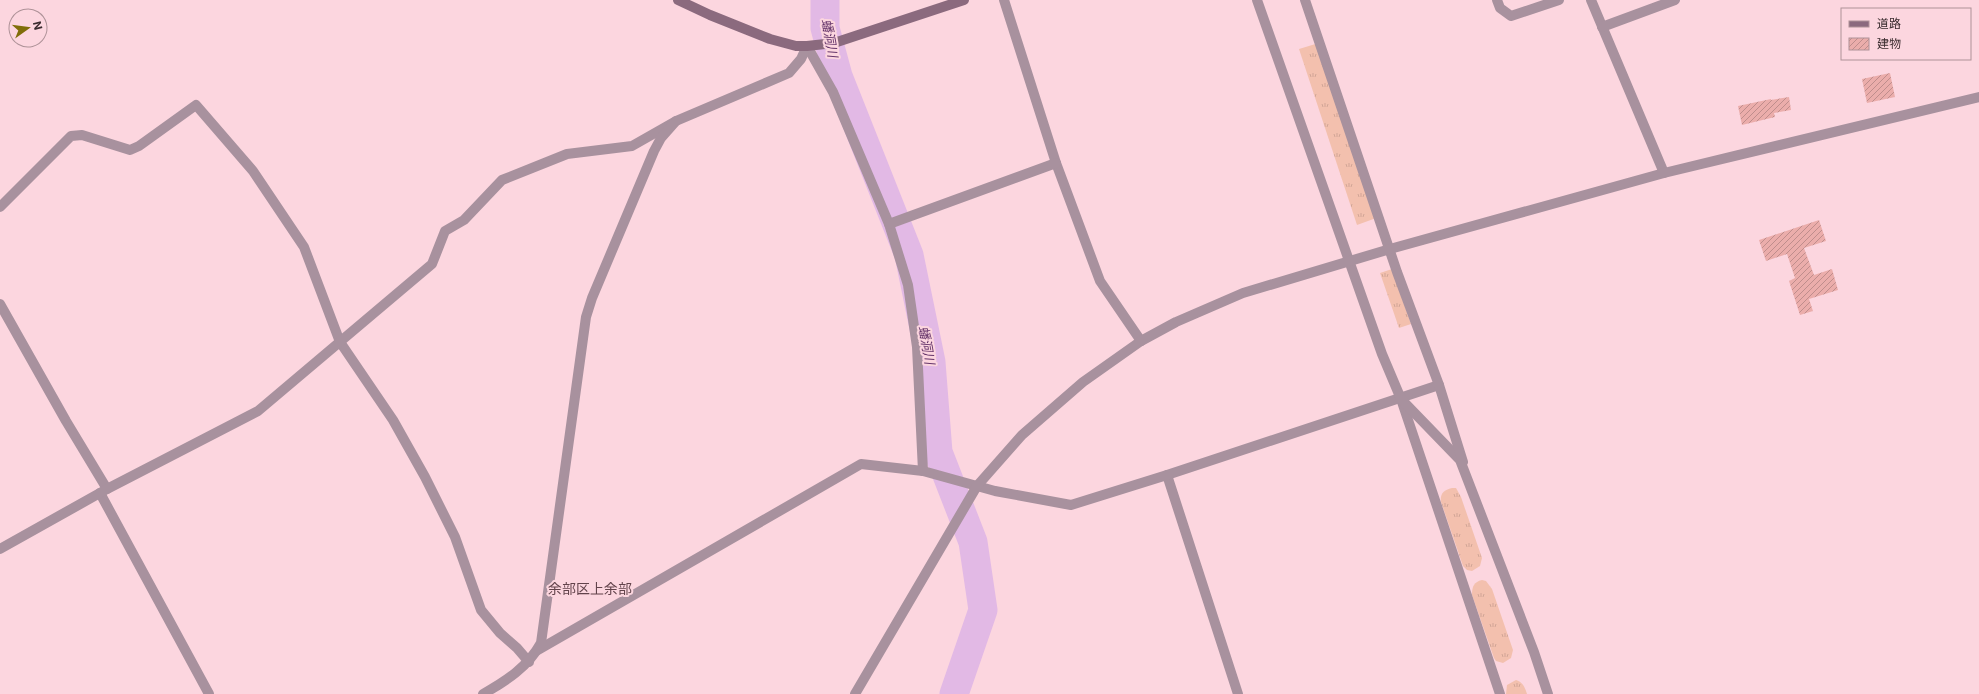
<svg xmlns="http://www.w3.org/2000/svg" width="1979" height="694" viewBox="0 0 1979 694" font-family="Inter,'Noto Sans JP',sans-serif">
<defs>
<pattern id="grass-tufts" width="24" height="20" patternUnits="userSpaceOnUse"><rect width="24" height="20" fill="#f3c0ae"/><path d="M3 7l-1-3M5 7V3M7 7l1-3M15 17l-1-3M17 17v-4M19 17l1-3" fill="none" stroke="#d1a596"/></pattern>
<pattern id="building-hatch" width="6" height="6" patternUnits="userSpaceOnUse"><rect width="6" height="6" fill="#ebadab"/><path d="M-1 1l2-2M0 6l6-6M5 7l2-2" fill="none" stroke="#bf8d8c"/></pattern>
</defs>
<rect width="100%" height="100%" fill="#fcd6df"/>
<g fill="url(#grass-tufts)">
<path d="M1322 42 1379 217 1357 225 1299 49Z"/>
<path d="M1392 269 1411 324 1399 328 1380 273Z"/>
<path d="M1452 488H1456L1461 497 1482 558 1480 566 1472 571 1467 570 1463 566 1441 502C1440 494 1443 490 1452 488Z"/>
<path d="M1482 580 1486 581 1492 589 1513 650 1511 658 1503 663 1496 661 1494 658 1472 595C1472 586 1474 582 1482 580Z"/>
<path d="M1516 680C1523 682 1525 688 1527 694H1506L1507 685Z"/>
</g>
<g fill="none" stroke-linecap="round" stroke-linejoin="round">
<path stroke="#e2b9e5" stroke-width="29" d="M825 0V28L838 76 909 255 931 362 938 452 973 542 983 610 954 694"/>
</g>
<g fill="url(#building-hatch)">
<path d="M1890 73 1895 97 1867 103 1862 79Z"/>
<path d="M1789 97 1791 110 1774 113 1775 117 1742 125 1738 106 1771 99V100Z"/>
<path d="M1819 220 1826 241 1804 248 1814 275 1832 269 1838 290 1809 299 1813 311 1800 315 1789 281 1795 278 1787 254 1766 261 1759 240Z"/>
</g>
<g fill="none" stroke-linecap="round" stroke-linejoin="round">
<g stroke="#a8919e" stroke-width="10">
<path d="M1004 0 1056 163 1100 281 1141 341"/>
<path d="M1497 0 1500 8 1511 16 1559 0"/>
<path d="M1591 0 1664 173"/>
<path d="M1602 27 1675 0"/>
<path d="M807 46 833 92 889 224 908 285 917 347 923 471"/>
<path d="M0 207 71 136 82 135 130 150 139 146 196 105 253 171 304 247 340 342 393 420 425 477 455 537 481 610 500 633 517 648 529 662"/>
<path d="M889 224 1056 163"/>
<path d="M0 304 66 421 107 489"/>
<path d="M1401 399 1500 694"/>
<path d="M1167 475 1238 694"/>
<path d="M100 493 209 694"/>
<path d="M0 549 107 489 258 411 432 264 445 231 464 220 502 180 567 154 632 146 676 121"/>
<path d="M538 650 861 464 923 471 995 491 1071 505 1167 475 1439 385"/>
<path d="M483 694C506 681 528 667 541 643L586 317 592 298 654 151 661 138 676 121 789 73 801 59 807 46"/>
</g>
<g stroke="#a8919e" stroke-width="10">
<path d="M1257 0 1382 354 1401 399 1460 460 1534 652 1548 694"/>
<path d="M1305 0 1397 272 1439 385 1463 462"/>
<path d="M855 694 977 486 1022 435 1083 382 1141 341 1176 322 1243 293 1390 249 1664 173 1979 97"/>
</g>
<path stroke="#8b6a7e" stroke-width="10" d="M678 0 710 15 770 39 796 46H807L834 43 964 0"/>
</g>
<g text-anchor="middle" stroke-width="4" stroke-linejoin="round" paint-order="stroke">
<g font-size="13" font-style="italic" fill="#643369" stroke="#fcd6df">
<text transform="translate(830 38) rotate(80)" y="5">蟠洞川</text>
<text transform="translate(927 345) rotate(80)" y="5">蟠洞川</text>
</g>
<g font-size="14" fill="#62434b" stroke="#fcd6df">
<text x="590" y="594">余部区上余部</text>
</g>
</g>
<rect x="1841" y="8" width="130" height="52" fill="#fcd6df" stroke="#ae9298"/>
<rect x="1849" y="21" width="20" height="6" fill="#8b6a7e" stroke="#ae9298"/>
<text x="1877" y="28" font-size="12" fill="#392b2e">道路</text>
<rect x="1849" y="38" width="20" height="12" fill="url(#building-hatch)" stroke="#ae9298"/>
<text x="1877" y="48" font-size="12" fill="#392b2e">建物</text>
<g transform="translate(28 28) rotate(76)"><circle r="19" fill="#fcd6df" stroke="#ae9298"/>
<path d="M0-3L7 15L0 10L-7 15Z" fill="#806d09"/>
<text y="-6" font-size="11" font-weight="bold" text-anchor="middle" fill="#392b2e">N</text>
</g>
</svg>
